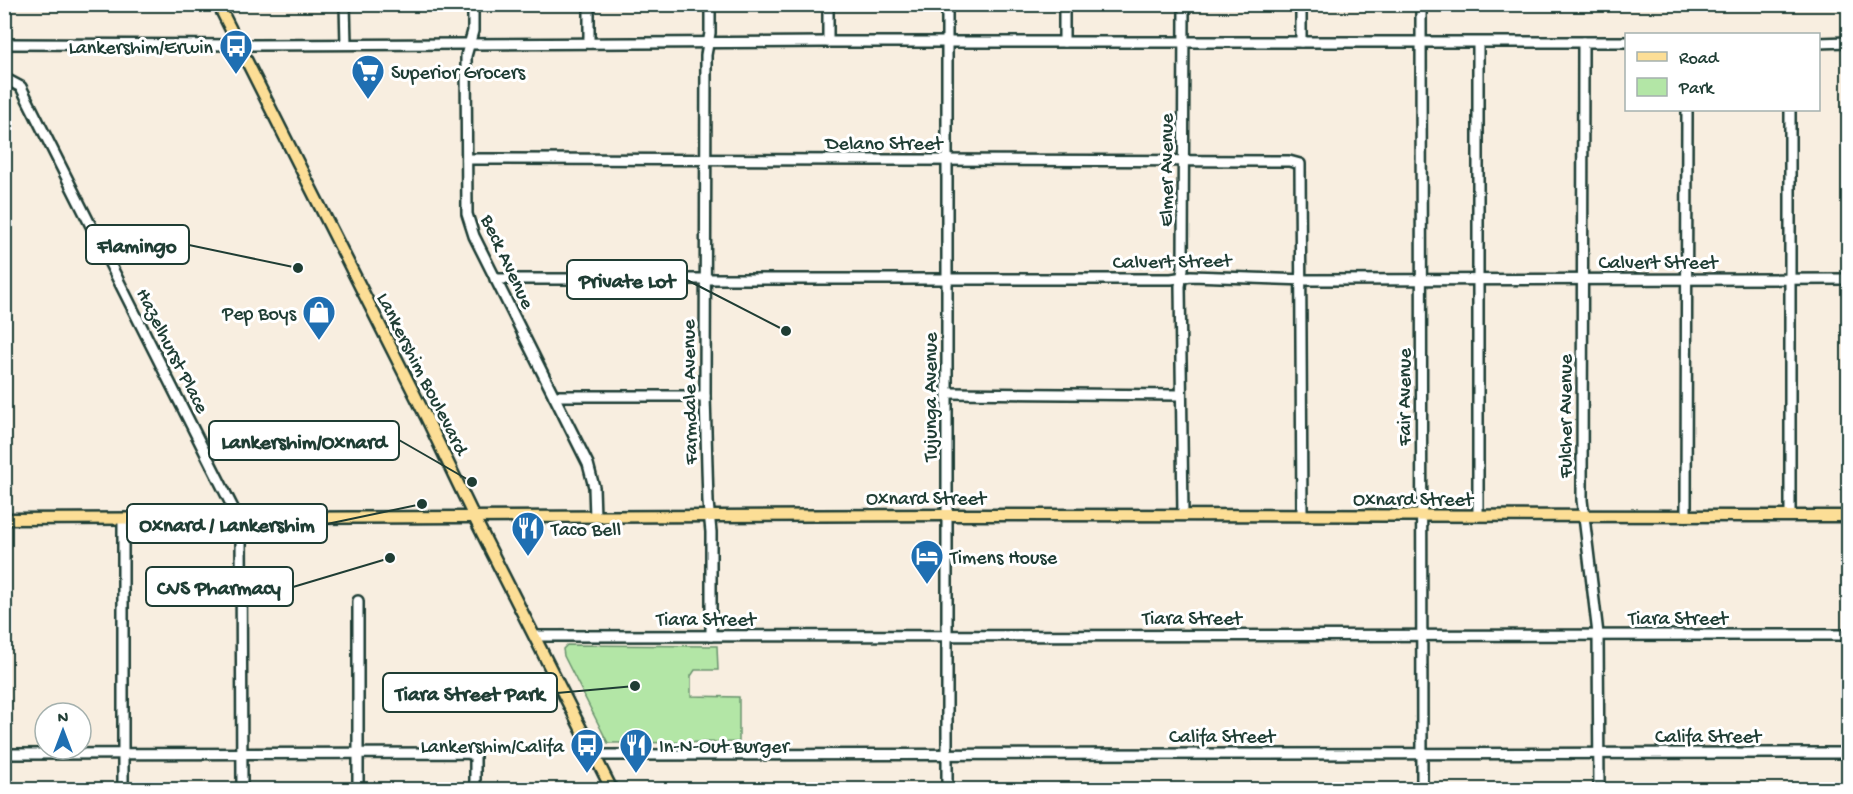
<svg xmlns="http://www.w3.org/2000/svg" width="1853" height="794" viewBox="0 0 1853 794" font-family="'Gochi Hand',sans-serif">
<rect width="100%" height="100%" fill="#f8eee0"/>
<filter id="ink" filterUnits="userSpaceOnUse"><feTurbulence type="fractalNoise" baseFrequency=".0167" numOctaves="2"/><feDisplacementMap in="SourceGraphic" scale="12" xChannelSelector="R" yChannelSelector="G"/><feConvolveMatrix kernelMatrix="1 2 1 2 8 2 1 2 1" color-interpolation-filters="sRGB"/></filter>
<g filter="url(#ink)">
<path fill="#b3e6a6" stroke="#69926d" stroke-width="1.5" d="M567 645 717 646 718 670H695L691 676V696L739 697V742L608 743 564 656 563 649Z"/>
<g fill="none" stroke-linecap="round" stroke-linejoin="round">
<defs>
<g id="minor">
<path d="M345 4 346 44"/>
<path d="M473 4V31L466 56 467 214 474 236 588 464 594 487 595 517"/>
<path d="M710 4V33L706 55 705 396 708 502 711 532V636"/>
<path d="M828 4V42"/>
<path d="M947 4V790"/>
<path d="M1301 4V42"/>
<path d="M1421 4 1422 790"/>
<path d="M1064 42V4"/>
<path d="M1583 42 1582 500 1598 634 1599 790"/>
<path d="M589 43V4"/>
<path d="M1478 43V516"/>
<path d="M1818 43 1848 42"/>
<path d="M4 44 255 45 828 42H1626"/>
<path d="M4 78 21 87 238 518 241 532 242 790"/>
<path d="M467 159 1289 161 1300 164 1302 515"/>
<path d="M495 279H1171L1191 276 1307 280 1848 279"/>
<path d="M947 393 1180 395"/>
<path d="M554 396H705"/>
<path d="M1183 515 1180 286 1183 269 1184 4"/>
<path d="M1686 516 1687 110"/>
<path d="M1790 516V110"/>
<path d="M535 636 1848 635"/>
<path d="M4 754 468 753 475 756V790"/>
<path d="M595 755 1848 753"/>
<path d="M123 790V519"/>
<path d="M358 790V601"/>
</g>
<g id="major">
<path d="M218 4 426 417 474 517 612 790"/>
<path d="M4 519 946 515 1848 516"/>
</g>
</defs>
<use href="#minor" stroke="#1f3d34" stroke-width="14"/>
<use href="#major" stroke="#1f3d34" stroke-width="15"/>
<use href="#minor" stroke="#fff" stroke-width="9"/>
<use href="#major" stroke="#fcde96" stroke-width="10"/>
</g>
</g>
<defs>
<symbol id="bus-pin" viewBox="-11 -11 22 30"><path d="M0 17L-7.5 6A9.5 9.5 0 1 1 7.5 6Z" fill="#1f6fb2" stroke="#fff"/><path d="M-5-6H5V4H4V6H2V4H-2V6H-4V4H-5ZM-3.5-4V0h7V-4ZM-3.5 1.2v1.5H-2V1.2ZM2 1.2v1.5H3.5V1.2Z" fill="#fff"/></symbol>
<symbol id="supermarket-pin" viewBox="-11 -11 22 30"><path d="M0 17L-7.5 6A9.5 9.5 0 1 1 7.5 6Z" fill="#1f6fb2" stroke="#fff"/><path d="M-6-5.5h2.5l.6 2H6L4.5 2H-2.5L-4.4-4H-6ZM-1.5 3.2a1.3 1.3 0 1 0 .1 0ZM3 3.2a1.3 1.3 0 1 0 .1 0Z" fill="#fff"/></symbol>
<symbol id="shop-pin" viewBox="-11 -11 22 30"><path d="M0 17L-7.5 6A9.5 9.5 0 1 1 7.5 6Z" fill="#1f6fb2" stroke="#fff"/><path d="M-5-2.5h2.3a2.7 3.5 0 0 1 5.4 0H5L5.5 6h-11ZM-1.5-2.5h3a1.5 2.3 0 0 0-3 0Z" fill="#fff"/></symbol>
<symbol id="restaurant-pin" viewBox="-11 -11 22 30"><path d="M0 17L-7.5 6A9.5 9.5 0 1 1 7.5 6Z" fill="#1f6fb2" stroke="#fff"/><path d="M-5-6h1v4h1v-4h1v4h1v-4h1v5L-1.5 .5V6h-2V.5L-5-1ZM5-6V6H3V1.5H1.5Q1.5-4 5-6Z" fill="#fff"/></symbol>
<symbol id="hotel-pin" viewBox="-11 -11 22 30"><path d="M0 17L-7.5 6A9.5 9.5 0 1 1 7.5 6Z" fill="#1f6fb2" stroke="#fff"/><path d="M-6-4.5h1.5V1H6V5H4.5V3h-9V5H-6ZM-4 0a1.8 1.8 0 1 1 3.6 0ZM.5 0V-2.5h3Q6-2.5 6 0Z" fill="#fff"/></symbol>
</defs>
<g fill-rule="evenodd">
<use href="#bus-pin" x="217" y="27" width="38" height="52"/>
<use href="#supermarket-pin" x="349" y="52" width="38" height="52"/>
<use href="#shop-pin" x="300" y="293" width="38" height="52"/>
<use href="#restaurant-pin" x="509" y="509" width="38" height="52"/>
<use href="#hotel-pin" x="908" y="537" width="38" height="52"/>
<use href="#bus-pin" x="568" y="726" width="38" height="52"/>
<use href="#restaurant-pin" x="617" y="726" width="38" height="52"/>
</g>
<g text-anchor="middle" stroke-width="6" stroke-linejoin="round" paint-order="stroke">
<g font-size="20" fill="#1f3d34" stroke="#fff" text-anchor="start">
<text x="213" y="53" text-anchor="end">Lankershim/Erwin</text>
<text x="391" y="78">Superior Grocers</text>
<text x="296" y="319" text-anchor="end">Pep Boys</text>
<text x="551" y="535">Taco Bell</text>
<text x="950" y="563">Timens House</text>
<text x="564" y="752" text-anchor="end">Lankershim/Califa</text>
<text x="659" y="752">In-N-Out Burger</text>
</g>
<g font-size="20" fill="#1f3d34" stroke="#fff">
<text x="884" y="149">Delano Street</text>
<text transform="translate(1165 170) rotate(-90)" y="7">Elmer Avenue</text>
<text transform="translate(1172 260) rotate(-1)" y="7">Calvert Street</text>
<text transform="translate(509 261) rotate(65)" y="7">Beck Avenue</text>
<text x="1658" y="268">Calvert Street</text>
<text transform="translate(174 350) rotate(63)" y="7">Hazelhurst Place</text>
<text transform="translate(424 373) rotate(63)" y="7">Lankershim Boulevard</text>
<text transform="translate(688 392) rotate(-91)" y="7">Farmdale Avenue</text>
<text transform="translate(929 397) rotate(-90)" y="7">Tujunga Avenue</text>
<text transform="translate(1403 397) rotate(-90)" y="7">Fair Avenue</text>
<text transform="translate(1564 416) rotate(-90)" y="7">Fulcher Avenue</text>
<text x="926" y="504">Oxnard Street</text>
<text x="1413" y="505">Oxnard Street</text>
<text x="1192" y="624">Tiara Street</text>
<text x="1678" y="624">Tiara Street</text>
<text x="706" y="625">Tiara Street</text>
<text x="1222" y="742">Califa Street</text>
<text x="1708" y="742">Califa Street</text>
</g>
</g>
<path fill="none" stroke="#1f3d34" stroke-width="2" d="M298 268L189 245M786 331L687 280M472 482L399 440M422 504L327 524M390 558L293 587M635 686L557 693"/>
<g fill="#1f3d34" stroke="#fff" stroke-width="2">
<circle cx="298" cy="268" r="6"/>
<circle cx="786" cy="331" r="6"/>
<circle cx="472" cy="482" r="6"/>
<circle cx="422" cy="504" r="6"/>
<circle cx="390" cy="558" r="6"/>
<circle cx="635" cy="686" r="6"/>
</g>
<g fill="#fff" stroke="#1f3d34" stroke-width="2">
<rect x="86" y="225" width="103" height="39" rx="6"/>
<rect x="567" y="260" width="120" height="39" rx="6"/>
<rect x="209" y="421" width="190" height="39" rx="6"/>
<rect x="127" y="504" width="200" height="39" rx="6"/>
<rect x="146" y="567" width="147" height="39" rx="6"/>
<rect x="383" y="673" width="174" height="39" rx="6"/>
</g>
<g font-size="21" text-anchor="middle" font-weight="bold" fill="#1f3d34">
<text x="137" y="252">Flamingo</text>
<text x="627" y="287">Private Lot</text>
<text x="304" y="448">Lankershim/Oxnard</text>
<text x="227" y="531">Oxnard / Lankershim</text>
<text x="219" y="594">CVS Pharmacy</text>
<text x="470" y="700">Tiara Street Park</text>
</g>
<rect width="1853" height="794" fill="none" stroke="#fff" stroke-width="24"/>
<rect x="12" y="12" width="1829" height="770" fill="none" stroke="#1f3d34" stroke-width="2" filter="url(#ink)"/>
<rect x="1625" y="33" width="195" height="78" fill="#ffffff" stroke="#a5b1ae" stroke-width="1.5"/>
<rect x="1637" y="52" width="30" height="9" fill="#fcde96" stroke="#a5b1ae" stroke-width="1.5"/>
<text x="1679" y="63" font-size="18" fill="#1f3d34">Road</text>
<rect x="1637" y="78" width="30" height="18" fill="#b3e6a6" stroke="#a5b1ae" stroke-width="1.5"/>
<text x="1679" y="93" font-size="18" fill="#1f3d34">Park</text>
<g transform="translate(63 731)"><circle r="28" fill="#ffffff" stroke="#a5b1ae" stroke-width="1.5"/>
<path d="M0-4.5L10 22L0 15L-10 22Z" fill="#1f6fb2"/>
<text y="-9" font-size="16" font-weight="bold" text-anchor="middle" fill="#1f3d34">N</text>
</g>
</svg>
